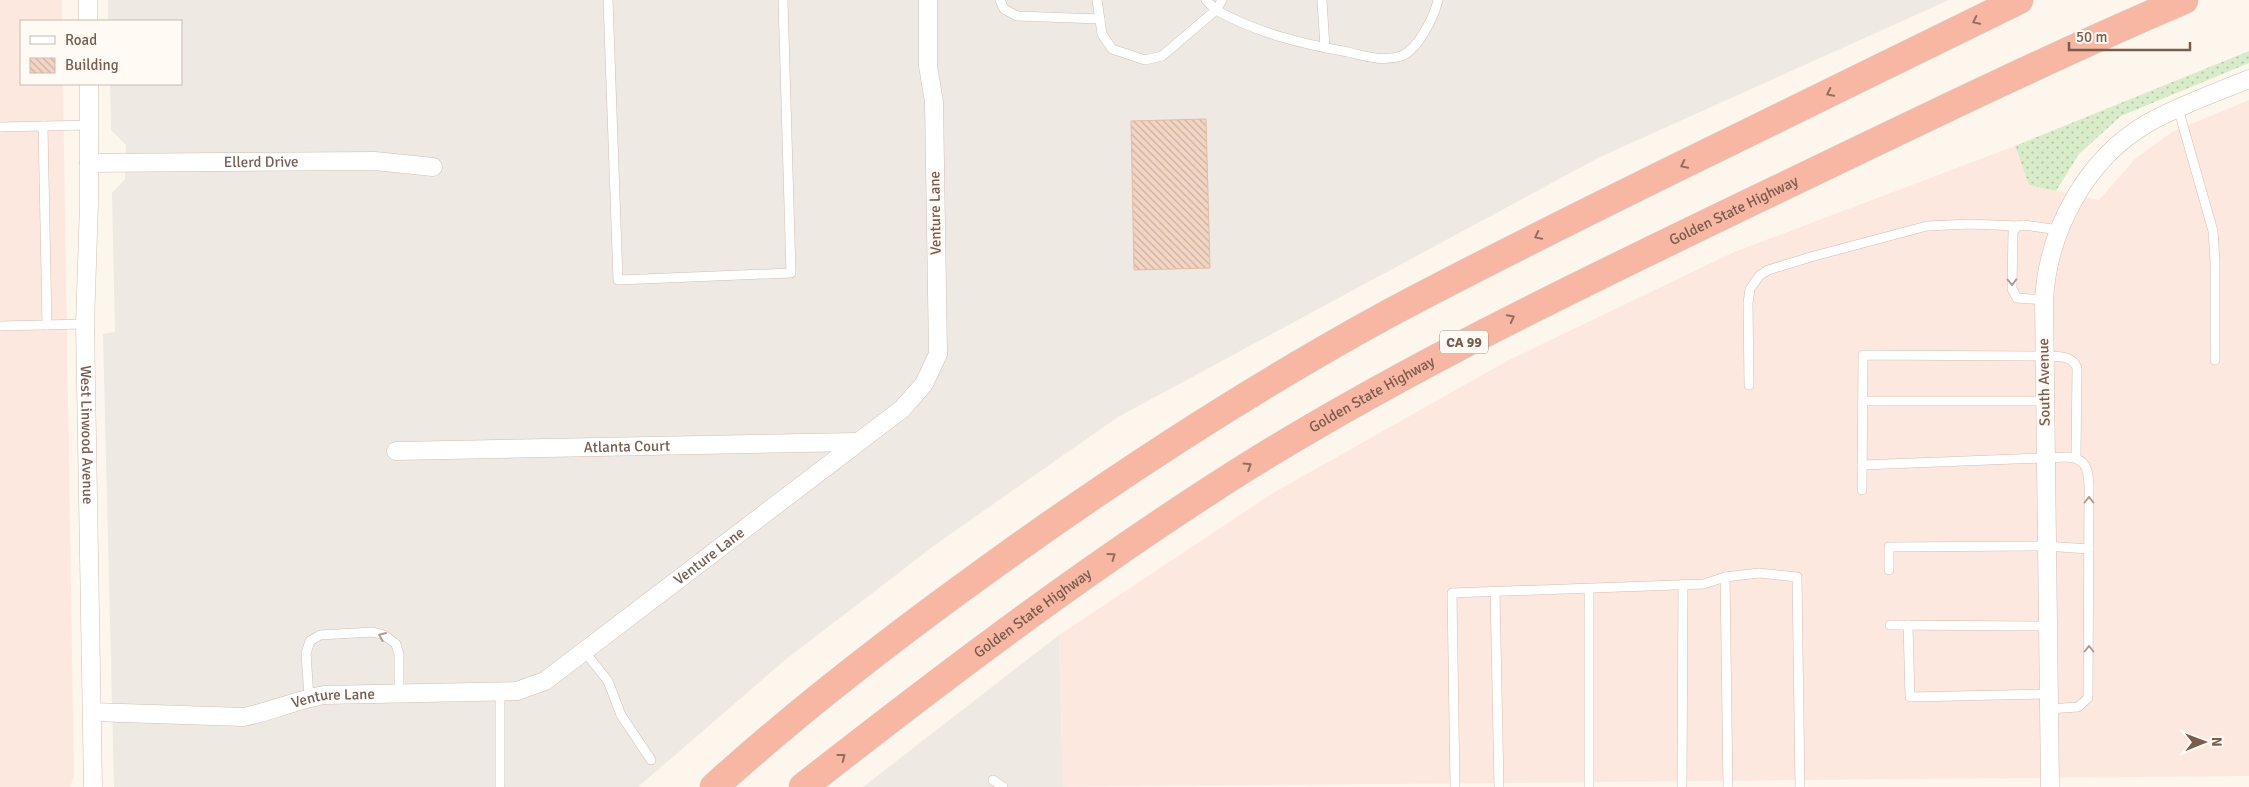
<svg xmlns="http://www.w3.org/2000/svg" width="2249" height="787" viewBox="0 0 2249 787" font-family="Signika,sans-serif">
<defs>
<pattern id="grass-dots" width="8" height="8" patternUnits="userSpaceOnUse" patternTransform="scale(1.25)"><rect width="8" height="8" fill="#d8ecc9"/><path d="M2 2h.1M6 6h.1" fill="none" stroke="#b4c2a5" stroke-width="1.8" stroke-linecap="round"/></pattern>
<pattern id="building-back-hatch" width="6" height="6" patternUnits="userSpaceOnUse" patternTransform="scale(1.25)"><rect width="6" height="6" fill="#f3d5c3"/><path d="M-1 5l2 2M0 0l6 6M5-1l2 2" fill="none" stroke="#cab0a1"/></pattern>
</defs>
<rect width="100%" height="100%" fill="#fdf6ec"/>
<g fill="#fde8e0">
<path d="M0 0H62V21H21V84H63L74 776 70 787H0Z"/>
<path d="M2249 100V776L1063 787 1059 635 1273 493 1507 361 1734 252 2015 146 2029 185 2099 200 2135 159 2172 132Z"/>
</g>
<g fill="#efe9e4">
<path d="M108 0H1949L1600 157 1118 417 939 542 785 660 638 787H114L103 334 115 332 112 193 125 179 126 145 111 130 110 84H181V21H108Z"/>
<path d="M1059 635 1063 787H863Z"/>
</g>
<path fill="url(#grass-dots)" d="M2249 51V63L2121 116 2079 154 2056 191 2029 185 2015 146Z"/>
<path fill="url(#building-back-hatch)" stroke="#e6bba3" d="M1206 119 1210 268 1134 270 1131 121Z"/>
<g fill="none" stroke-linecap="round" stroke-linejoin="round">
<defs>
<g id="service">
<path d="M608 0 618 280 791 273 783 0"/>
<path d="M1000 0 1004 9 1017 16 1100 19"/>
<path d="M1097 0 1102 34 1112 49 1145 60 1162 56 1216 10C1257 33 1302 44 1348 52 1365 56 1383 62 1401 56 1418 50 1434 17 1438 0"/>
<path d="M1206 0 1216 10 1222 0"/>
<path d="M1322 0 1325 48"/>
<path d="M2178 108 2213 231 2215 262V360"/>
<path d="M43 126 47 325"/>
<path d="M0 127 89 125"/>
<path d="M2044 300 2017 298 2012 289 2013 231 2018 226 2024 225 2059 230"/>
<path d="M0 326 85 324"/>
<path d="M1749 385 1748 303 1750 289 1759 276 1768 270 1814 256 1927 226 1970 224 2018 226"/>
<path d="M1863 401H2045"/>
<path d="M1862 465 2068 457C2086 459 2088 468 2089 485L2088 698 2078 707 2048 709"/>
<path d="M1862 490 1863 355 2044 356C2056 357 2072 354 2077 368L2076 457"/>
<path d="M1889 570V547L2045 546 2089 549"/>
<path d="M1589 589V787"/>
<path d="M1495 592 1499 787"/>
<path d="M1890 625 2047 626"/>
<path d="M1908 625 1910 697 2048 694"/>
<path d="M584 651 608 681 621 715 651 760"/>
<path d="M500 691V786"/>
<path d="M309 698 306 653 310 641 320 635 373 632 384 635 396 644 399 655V693"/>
<path d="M993 780 1003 787"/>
<path d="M1455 787 1452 593 1704 584 1725 577"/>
<path d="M1682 787 1683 584"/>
<path d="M1728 787 1725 577 1759 573 1797 577 1800 787"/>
</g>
<g id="minor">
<path d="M88 0V21"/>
<path id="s1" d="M89 84V204L85 324 93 787"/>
<path id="s2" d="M89 163 375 161 433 167"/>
<path id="s3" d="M396 451 858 442"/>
<path id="s4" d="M92 712 244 717C272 711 297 700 324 695L517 691 545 681 902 409 924 384 938 354 934 102 928 66V0"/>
<path d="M2050 787 2044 300C2048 230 2086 159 2148 123 2180 105 2215 93 2249 79"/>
</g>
<g id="motorway">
<path d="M714 787C801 708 895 636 991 567 1117 476 1249 390 1386 315 1481 264 1577 217 1674 169 1789 113 1904 56 2019 0"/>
<path id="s5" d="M803 787C946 675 1091 565 1245 468 1409 366 1581 284 1755 200 1897 132 2039 62 2184 0"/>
</g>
</defs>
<use href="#service" stroke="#d1beb0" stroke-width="10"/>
<use href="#minor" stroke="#d1beb0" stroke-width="19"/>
<use href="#motorway" stroke="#dad1cd" stroke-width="29"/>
<use href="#service" stroke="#fff" stroke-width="9"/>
<use href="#minor" stroke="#fff" stroke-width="18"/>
<use href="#motorway" stroke="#f7b7a3" stroke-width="28"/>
</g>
<defs><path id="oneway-chevron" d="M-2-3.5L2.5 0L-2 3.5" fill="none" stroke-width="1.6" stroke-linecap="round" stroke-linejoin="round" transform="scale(1.25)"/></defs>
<g stroke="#936e5e">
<use href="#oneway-chevron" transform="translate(1976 21) rotate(154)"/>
<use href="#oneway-chevron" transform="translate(1830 93) rotate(154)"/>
<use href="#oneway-chevron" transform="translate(1684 165) rotate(154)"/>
<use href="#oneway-chevron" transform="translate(1538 236) rotate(154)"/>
<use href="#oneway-chevron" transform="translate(1511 318) rotate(-27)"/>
<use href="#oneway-chevron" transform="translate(1248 466) rotate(-32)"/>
<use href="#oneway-chevron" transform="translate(1112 556) rotate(-36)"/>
<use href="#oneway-chevron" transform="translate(842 757) rotate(-38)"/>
</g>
<g stroke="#af9d94">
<use href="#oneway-chevron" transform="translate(2012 282) rotate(89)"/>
<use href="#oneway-chevron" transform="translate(2089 500) rotate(-90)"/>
<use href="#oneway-chevron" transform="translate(382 636) rotate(-157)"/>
<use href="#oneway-chevron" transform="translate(2089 649) rotate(-90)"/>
</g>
<g text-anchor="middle" stroke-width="4" stroke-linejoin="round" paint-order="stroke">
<rect fill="#fffaf3" stroke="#a28b7f" stroke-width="1" x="1440" y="330.5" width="48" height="23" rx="4"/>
<g font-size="14" font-weight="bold" fill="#7a5c4d">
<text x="1464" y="347">CA 99</text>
</g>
<g font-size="15" fill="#7a5c4d" stroke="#fffaf3">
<text dy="5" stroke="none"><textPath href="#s2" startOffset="172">Ellerd Drive</textPath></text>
<text dy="5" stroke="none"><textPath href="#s5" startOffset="1098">Golden State Highway</textPath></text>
<text transform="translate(935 213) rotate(-91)" y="5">Venture Lane</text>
<text transform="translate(2044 382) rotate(-91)" y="5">South Avenue</text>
<text dy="5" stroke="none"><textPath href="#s5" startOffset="692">Golden State Highway</textPath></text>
<text dy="5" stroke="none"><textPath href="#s1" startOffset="351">West Linwood Avenue</textPath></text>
<text dy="5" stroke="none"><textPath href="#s3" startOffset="231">Atlanta Court</textPath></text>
<text dy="5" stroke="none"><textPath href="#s4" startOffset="664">Venture Lane</textPath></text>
<text dy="5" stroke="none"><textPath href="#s5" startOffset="288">Golden State Highway</textPath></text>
<text dy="5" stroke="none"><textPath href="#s4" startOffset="244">Venture Lane</textPath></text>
</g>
</g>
<rect x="20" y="20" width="162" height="65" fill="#fffaf3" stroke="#cabbb1"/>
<rect x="30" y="36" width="25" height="8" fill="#ffffff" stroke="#cabbb1"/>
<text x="65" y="45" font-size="15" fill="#7a5c4d">Road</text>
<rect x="30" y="58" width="25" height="15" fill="url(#building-back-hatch)" stroke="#cabbb1"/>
<text x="65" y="70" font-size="15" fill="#7a5c4d">Building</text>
<g transform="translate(2204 742) rotate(89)" stroke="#fffaf3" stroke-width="4" paint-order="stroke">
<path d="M0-4L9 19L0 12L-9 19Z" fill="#7a5c4d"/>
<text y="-8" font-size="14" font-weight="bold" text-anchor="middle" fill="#7a5c4d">N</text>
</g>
<path d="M2069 42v8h121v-8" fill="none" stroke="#7a5c4d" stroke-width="2.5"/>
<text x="2076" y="42" font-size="15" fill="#7a5c4d" stroke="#fffaf3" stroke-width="4" paint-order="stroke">50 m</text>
</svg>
